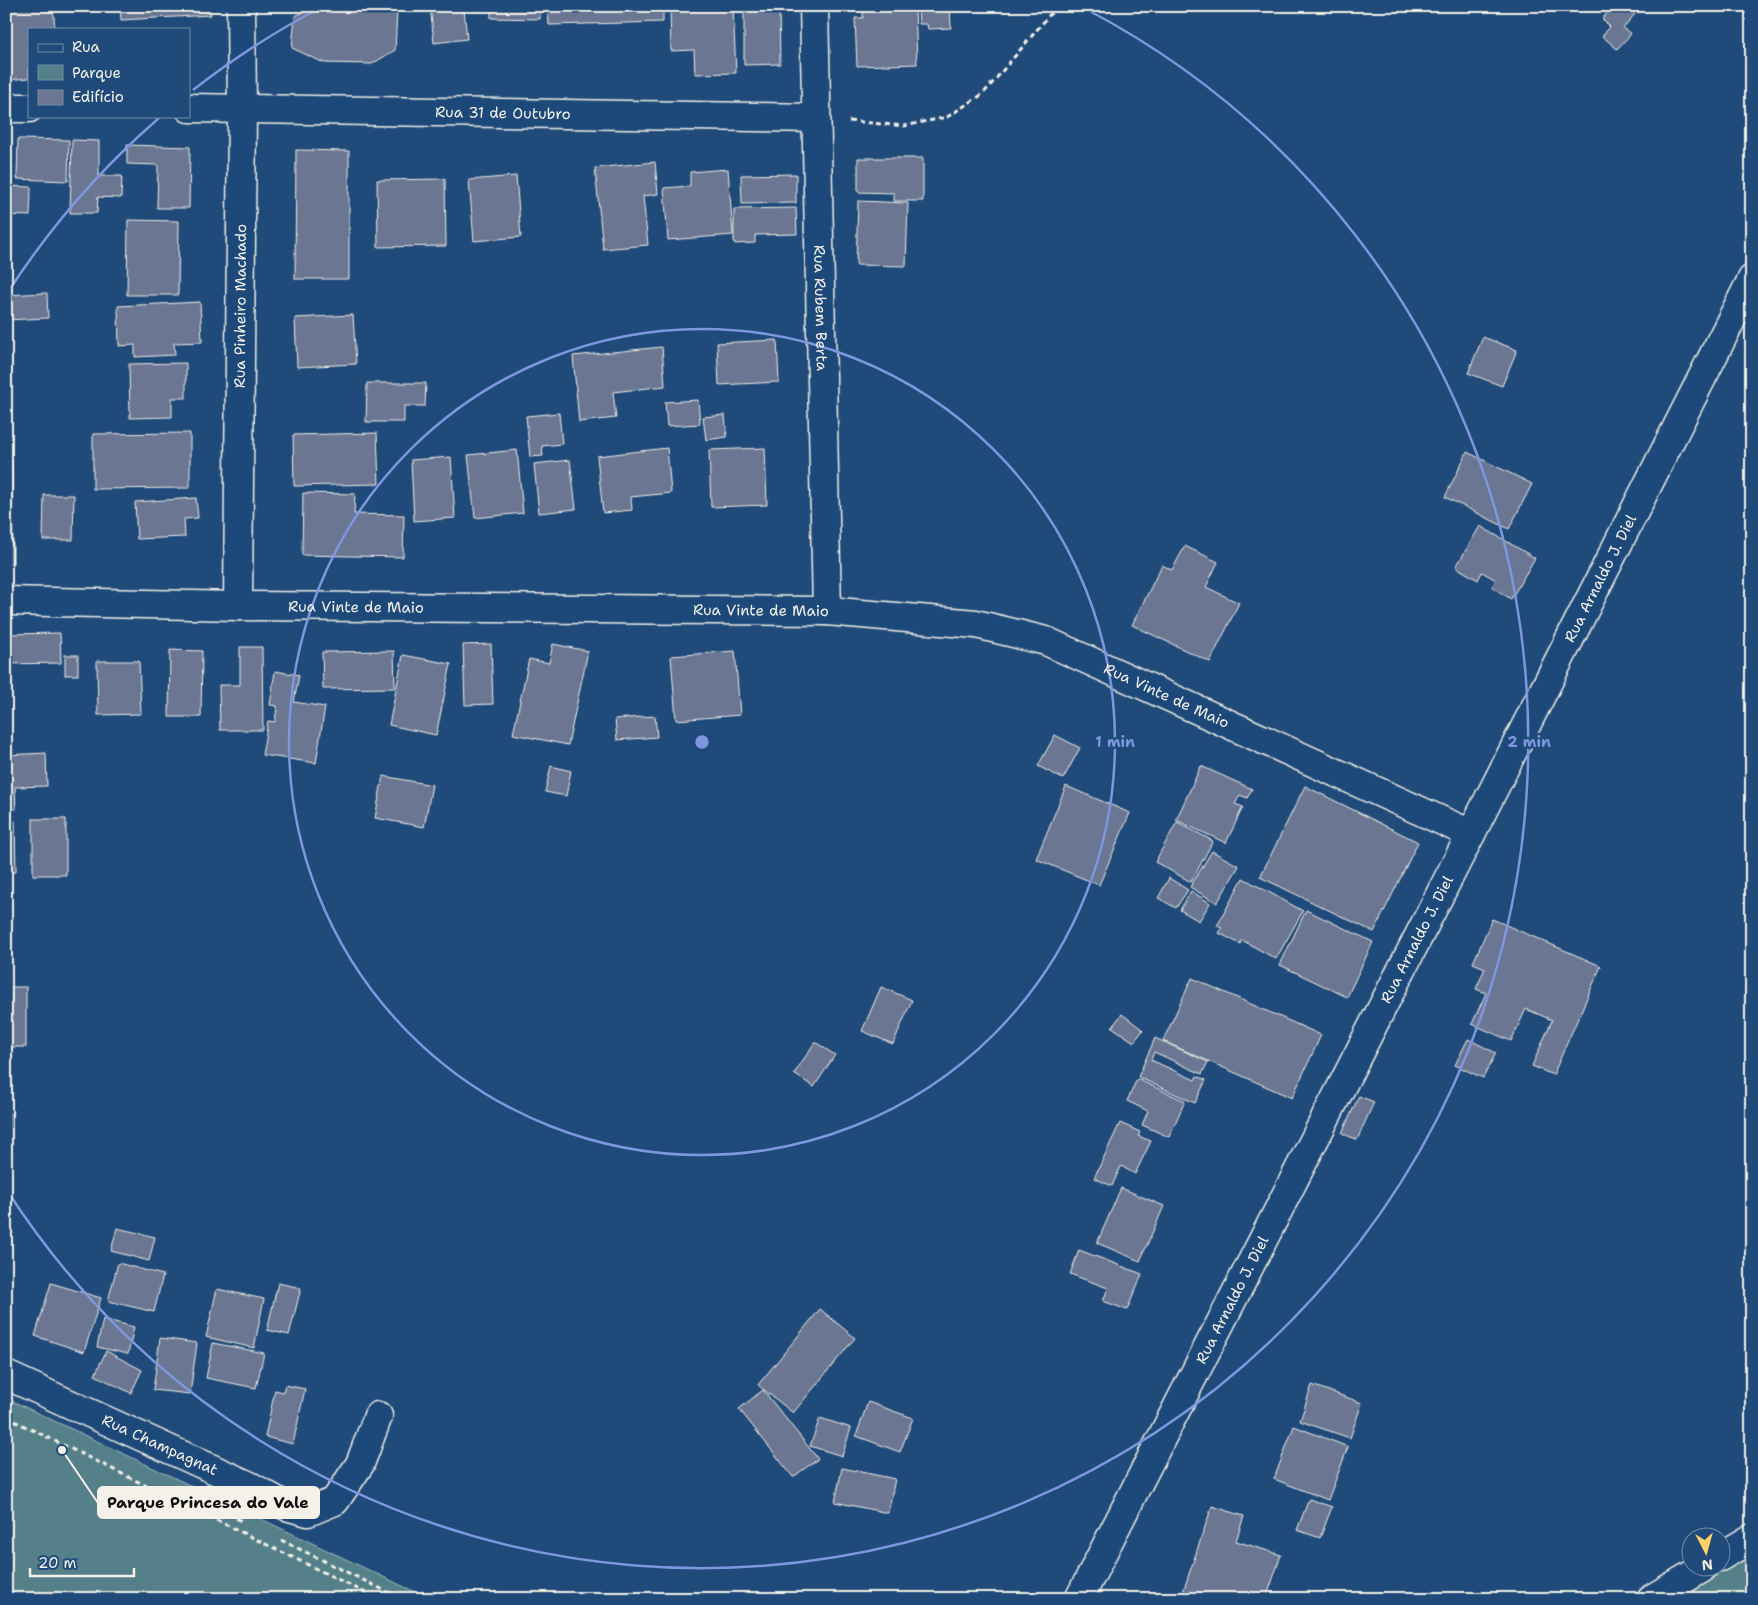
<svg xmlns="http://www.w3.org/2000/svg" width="1758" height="1605" viewBox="0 0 1758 1605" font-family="'Shantell Sans',sans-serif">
<rect width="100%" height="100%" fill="#1f4a7a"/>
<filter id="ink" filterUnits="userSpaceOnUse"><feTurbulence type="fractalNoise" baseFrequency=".02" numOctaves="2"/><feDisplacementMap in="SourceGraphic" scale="10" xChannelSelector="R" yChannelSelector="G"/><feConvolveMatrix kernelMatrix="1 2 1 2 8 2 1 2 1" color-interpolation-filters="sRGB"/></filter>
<g filter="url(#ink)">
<g fill="#548089" stroke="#a4b8b8">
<path d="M6 1398 430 1599H6Z"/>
<path d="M1752 1538V1599H1651Z"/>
</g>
<g fill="#6b7692" stroke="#f4f1e8">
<path d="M53 6 55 29H29V78L6 80V11L11 10V7Z"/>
<path d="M120 6H210L211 15 121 20Z"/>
<path d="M318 6 397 12 395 50 372 64 324 63 292 48 295 16Z"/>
<path d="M430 6H478L464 9 467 39 434 43Z"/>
<path d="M491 6H540V19L491 18Z"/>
<path d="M548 6H663V22L549 25Z"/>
<path d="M670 6H733L736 73 695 74 694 50 671 51Z"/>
<path d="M744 6H779L780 64 744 65Z"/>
<path d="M863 6H915L917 64 857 66 855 18H863Z"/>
<path d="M918 6H950L951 28 928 29 927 24H919Z"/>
<path d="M1613 6H1626L1635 14 1623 28 1631 34 1617 49 1602 36 1610 27 1602 19Z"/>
<path d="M18 139 69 140 68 181 17 179Z"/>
<path d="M72 140 99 141V176H122L121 198 98 197 97 213H70Z"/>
<path d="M127 145 190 147 189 208H157L158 165 127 164Z"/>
<path d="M296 150 349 151V279H295Z"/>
<path d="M858 158H923V201H894V193L858 192Z"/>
<path d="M655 162 658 194 643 196 648 245 603 249 595 168Z"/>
<path d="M728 169 733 235 668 240 664 188 690 186V172Z"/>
<path d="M796 174V203L742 204 741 175Z"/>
<path d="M516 176 521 237 474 241 469 180Z"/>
<path d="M445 179 446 246 378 247 377 180Z"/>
<path d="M6 186 31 187 30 216 6 215Z"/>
<path d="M858 201 908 203 906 266 856 265Z"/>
<path d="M796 208 797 234 755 235V243L734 244V209Z"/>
<path d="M6 218 9 285H6Z"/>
<path d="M128 220 179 221 178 295H127Z"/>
<path d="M47 293 48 318 6 320V295Z"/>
<path d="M200 302 202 342 174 343 175 355 135 357V345L119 346 118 306Z"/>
<path d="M353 315 356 364 297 367 295 318Z"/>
<path d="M1483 337 1517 350 1502 386 1468 373Z"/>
<path d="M777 340 779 382 719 385 717 343Z"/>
<path d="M662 347 665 386 613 392 616 418 579 422 573 356Z"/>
<path d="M186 363V398H172V417L130 418 129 364Z"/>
<path d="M367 383H426L425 406H404V422H366Z"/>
<path d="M698 400 700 424 667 426 665 402Z"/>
<path d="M559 413 562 444 542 446 543 456 530 457 526 416Z"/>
<path d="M725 415 727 437 706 440 703 417Z"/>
<path d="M190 433V488L93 489V434Z"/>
<path d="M377 433 379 484 294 486 293 435Z"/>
<path d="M667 448 671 493 631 497 632 510 603 513 597 456Z"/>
<path d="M765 448 767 505 711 507 709 450Z"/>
<path d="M517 450 523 513 475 518 468 455Z"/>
<path d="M1467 452 1532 484 1509 529 1445 497Z"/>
<path d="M451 457 455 518 414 521 411 460Z"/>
<path d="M6 460H12L13 564H6Z"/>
<path d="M570 460 576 509 539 513 534 464Z"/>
<path d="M303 493 355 494 354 514 404 515 403 557 302 555Z"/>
<path d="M44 495H74L73 540H43Z"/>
<path d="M196 498 198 518 184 519 185 537 137 539 135 502Z"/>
<path d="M1480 526 1535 558 1511 599 1492 587 1496 580 1482 572 1478 580 1456 567Z"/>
<path d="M1185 546 1218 562 1206 587 1239 603 1210 662 1132 625 1162 565 1172 570Z"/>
<path d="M60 633 61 663 6 664V634Z"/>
<path d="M491 644 493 704 465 705 463 645Z"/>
<path d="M553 644 588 651 568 745 513 734 529 659 549 663Z"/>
<path d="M240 647H262L263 730H220L219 685H240Z"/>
<path d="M170 650 202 651 201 717H169Z"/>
<path d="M394 651 395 688 323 689 322 652Z"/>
<path d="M735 651 740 715 676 720 671 656Z"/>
<rect x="65" y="655" width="13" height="20"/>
<path d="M403 655 451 664 436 735 389 725Z"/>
<path d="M97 661H139L141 714 98 715Z"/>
<path d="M275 671 299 675 294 702 325 707 316 763 262 755 268 721 275 722 277 706 270 705Z"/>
<path d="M655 716 657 737 617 740 615 719Z"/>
<path d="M1055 735 1080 748 1063 779 1038 766Z"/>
<path d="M46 753 47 786 15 787 16 809H6V755Z"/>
<path d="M551 766 571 771 566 796 545 792Z"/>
<path d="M1201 766 1252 789 1247 798 1240 795 1235 804 1243 807 1226 843 1176 820Z"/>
<path d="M383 776 432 785 424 827 375 818Z"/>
<path d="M1066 786 1130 813 1099 885 1036 859Z"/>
<path d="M1305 786 1418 842 1374 932 1260 877Z"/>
<rect x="33" y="819" width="33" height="56"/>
<path d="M6 821H15L16 872H6Z"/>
<path d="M1177 822 1213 841 1191 882 1155 862Z"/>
<path d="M1212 851 1239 866 1217 903 1190 887Z"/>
<path d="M1169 878 1188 890 1176 908 1158 898Z"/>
<path d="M1243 878 1303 911 1276 959 1242 940 1240 944 1219 933 1222 928 1217 926Z"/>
<path d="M1191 891 1210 903 1199 921 1180 910Z"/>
<path d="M1306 910 1373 942 1347 997 1280 965Z"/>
<path d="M1492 919 1601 966 1553 1075 1532 1066 1552 1020 1526 1009 1511 1041 1472 1024 1486 993 1476 989 1485 968 1473 963Z"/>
<rect x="6" y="952" width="3" height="23"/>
<path d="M1192 978 1321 1035 1292 1098 1163 1041Z"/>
<rect x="6" y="987" width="20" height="60"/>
<path d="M881 987 912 1000 893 1044 862 1031Z"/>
<path d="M1122 1014 1143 1030 1134 1042 1112 1027Z"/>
<path d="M1155 1038 1208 1062 1202 1074 1154 1052 1151 1060 1195 1080 1197 1076 1206 1080 1195 1103 1138 1077Z"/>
<path d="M1468 1039 1496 1053 1483 1078 1455 1065Z"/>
<path d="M815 1042 835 1055 814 1087 794 1074Z"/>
<rect x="6" y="1051" width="3" height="58"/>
<path d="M1137 1079 1185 1101 1169 1137 1142 1125 1148 1111 1127 1101Z"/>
<path d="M1359 1096 1374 1102 1357 1140 1342 1133Z"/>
<path d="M6 1113H10L9 1166H6Z"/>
<path d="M1120 1123 1140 1132 1138 1136 1151 1141 1135 1174 1121 1166 1112 1186 1094 1178Z"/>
<path d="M1121 1188 1164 1206 1140 1261 1097 1243Z"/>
<path d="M117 1228 155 1237 149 1261 111 1251Z"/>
<path d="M1079 1250 1142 1274 1127 1310 1103 1301 1108 1288 1070 1274Z"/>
<path d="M118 1263 163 1275 154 1312 108 1301Z"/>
<path d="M51 1283 101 1298 84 1352 35 1336Z"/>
<path d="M278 1283 301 1288 289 1335 267 1330Z"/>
<path d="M217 1289 264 1299 254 1348 206 1337Z"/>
<path d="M820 1309 855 1338 793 1413 758 1385Z"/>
<path d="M103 1319 134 1327 128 1354 97 1347Z"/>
<path d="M160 1338 197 1343 190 1394 153 1390Z"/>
<path d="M213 1343 264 1353 256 1388 206 1378Z"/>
<path d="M106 1351 142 1370 131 1393 95 1375Z"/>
<path d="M285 1385 305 1389 293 1444 265 1437 275 1390 283 1392Z"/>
<path d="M1312 1385 1362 1403 1350 1438 1300 1421Z"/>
<path d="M763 1390 818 1459 793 1477 739 1409Z"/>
<path d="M868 1402 913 1418 900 1452 856 1436Z"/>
<path d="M820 1418 851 1428 842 1456 810 1446Z"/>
<path d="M1294 1426 1348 1447 1328 1500 1274 1479Z"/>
<path d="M842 1468 895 1479 888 1513 835 1502Z"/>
<path d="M1309 1499 1332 1507 1320 1538 1297 1530Z"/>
<path d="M1212 1506 1244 1516 1236 1541 1281 1555 1266 1599H1203L1183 1592Z"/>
</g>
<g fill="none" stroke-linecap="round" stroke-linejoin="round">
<defs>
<g id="minor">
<path id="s1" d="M814 6 827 611"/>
<path d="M6 108H29"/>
<path id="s2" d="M189 108 816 118"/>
<path id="s3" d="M6 601 238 606 827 611 976 624 1046 641 1471 834"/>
<path id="s4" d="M238 606 242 108 241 6"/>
<path id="s5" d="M6 1375 250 1486 286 1506 308 1512 335 1501 360 1464 378 1416"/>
<path d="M1720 1557 1752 1538"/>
<path d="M1651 1599 1703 1568"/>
</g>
<g id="tertiary">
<path id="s6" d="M1079 1599 1471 834 1752 279"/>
</g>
</defs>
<use href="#minor" stroke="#f4f1e8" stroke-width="31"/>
<use href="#tertiary" stroke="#f4f1e8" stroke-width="31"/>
<g stroke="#f4f1e8" stroke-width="3" stroke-dasharray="5 4" stroke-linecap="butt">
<path d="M849 121 904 126 947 117 983 94 1057 6"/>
<path d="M6 1417 378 1599"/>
<path d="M220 1510 242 1521"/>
<path d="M281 1540 402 1599"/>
</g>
<use href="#minor" stroke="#1f4a7a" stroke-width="28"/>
<use href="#tertiary" stroke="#1f4a7a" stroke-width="28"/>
</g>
</g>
<g fill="none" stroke="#7e97df" stroke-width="2.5">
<circle cx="702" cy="742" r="413"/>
<path d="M8 292A827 827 0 0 1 159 118M193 90A827 827 0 0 1 320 8M1084 8A827 827 0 1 1 8 1192"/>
</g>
<g text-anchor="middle" stroke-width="4.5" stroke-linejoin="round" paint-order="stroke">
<g font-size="15" fill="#f4f1e8" stroke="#1f4a7a">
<text dy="5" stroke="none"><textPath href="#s2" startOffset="314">Rua 31 de Outubro</textPath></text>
<text dy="5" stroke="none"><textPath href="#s4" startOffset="300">Rua Pinheiro Machado</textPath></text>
<text dy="5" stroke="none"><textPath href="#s1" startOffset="302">Rua Rubem Berta</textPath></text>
<text dy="5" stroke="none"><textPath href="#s6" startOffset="1146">Rua Arnaldo J. Diel</textPath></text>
<text dy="5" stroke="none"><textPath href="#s3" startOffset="350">Rua Vinte de Maio</textPath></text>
<text dy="5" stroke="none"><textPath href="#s3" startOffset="755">Rua Vinte de Maio</textPath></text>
<text dy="5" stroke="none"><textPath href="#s3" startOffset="1175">Rua Vinte de Maio</textPath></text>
<text dy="5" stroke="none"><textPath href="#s6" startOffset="741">Rua Arnaldo J. Diel</textPath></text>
<text dy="5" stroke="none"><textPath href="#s6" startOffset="336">Rua Arnaldo J. Diel</textPath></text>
<text dy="5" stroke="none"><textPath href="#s5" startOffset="169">Rua Champagnat</textPath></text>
</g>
</g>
<circle cx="702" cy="742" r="8" fill="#7e97df" stroke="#1f4a7a" stroke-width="2.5"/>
<g font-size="15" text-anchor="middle" font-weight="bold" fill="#7e97df" stroke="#1f4a7a" stroke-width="4.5" stroke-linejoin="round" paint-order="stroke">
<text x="1115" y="747">1 min</text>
<text x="1529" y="747">2 min</text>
</g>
<path fill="none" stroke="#f4f1e8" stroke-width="2" d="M62 1450L98 1503"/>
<circle fill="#f4f1e8" stroke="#1f4a7a" stroke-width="2" cx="62" cy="1450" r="5"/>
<rect fill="#f4f1e8" stroke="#f4f1e8" stroke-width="2" x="98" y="1487" width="221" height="31" rx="5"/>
<g font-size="16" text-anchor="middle" font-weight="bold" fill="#111">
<text x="208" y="1508">Parque Princesa do Vale</text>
</g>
<rect width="1758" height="1605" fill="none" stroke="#1f4a7a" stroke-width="25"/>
<rect x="12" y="12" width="1733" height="1580" fill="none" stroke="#f4f1e8" stroke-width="2" filter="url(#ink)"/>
<rect x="28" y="28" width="162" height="90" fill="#1f4a7a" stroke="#748da6"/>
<rect x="38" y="44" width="25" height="8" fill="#1f4a7a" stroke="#748da6"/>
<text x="72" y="52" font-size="15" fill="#f4f1e8">Rua</text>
<rect x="38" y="65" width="25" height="15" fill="#548089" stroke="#748da6"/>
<text x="72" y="78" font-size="15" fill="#f4f1e8">Parque</text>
<rect x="38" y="90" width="25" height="15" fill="#6b7692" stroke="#748da6"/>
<text x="72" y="102" font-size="15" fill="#f4f1e8">Edifício</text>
<g transform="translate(1706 1552) rotate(174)"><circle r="24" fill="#1f4a7a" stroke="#748da6"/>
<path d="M0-4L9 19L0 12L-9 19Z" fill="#ffd166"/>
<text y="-8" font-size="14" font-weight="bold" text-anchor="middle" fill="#f4f1e8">N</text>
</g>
<path d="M30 1568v8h104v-8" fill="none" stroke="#f4f1e8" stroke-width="2.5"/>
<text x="38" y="1568" font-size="15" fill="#f4f1e8" stroke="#1f4a7a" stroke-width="4" paint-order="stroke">20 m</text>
</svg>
